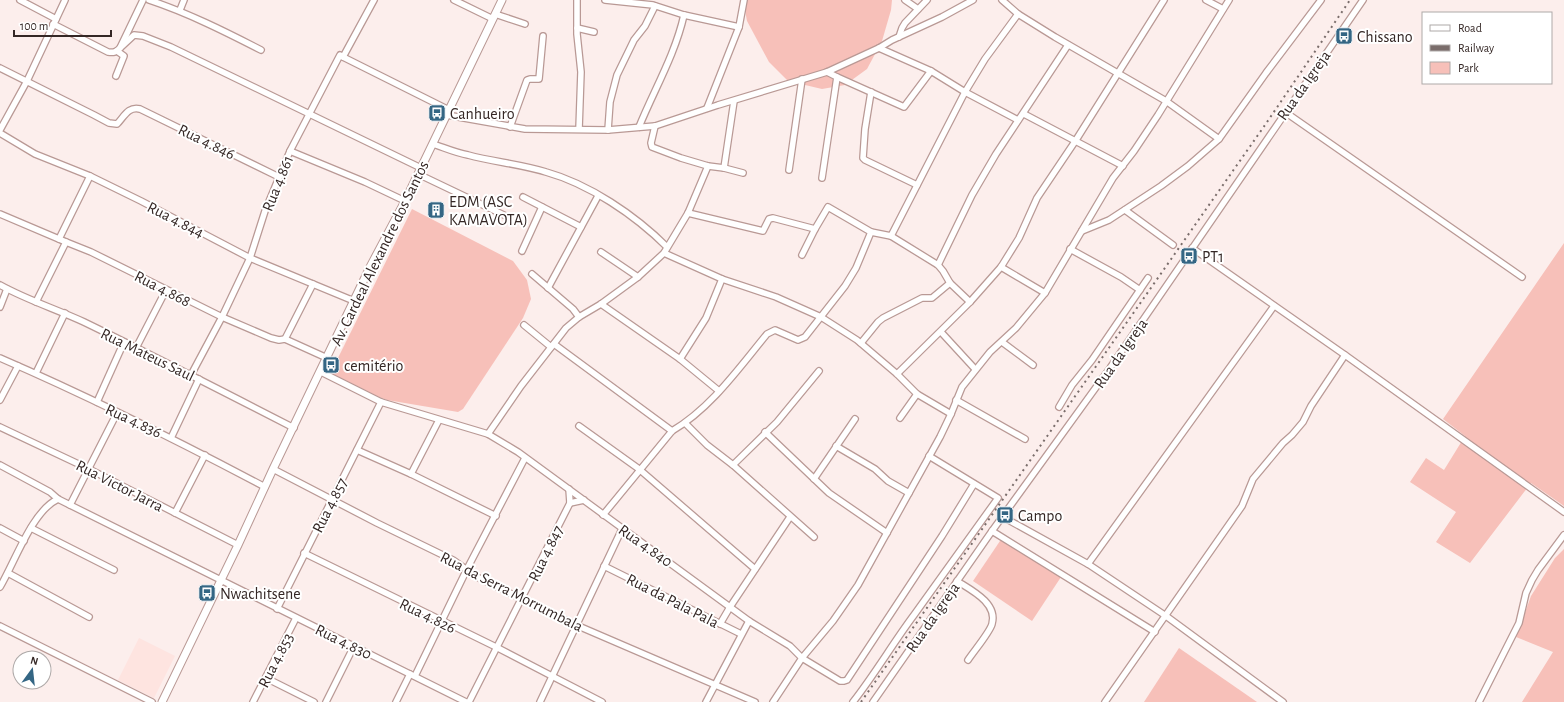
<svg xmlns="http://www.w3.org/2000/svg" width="1564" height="702" viewBox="0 0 1564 702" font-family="'Alegreya Sans',sans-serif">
<rect width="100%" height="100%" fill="#fceeec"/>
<path fill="#fee4e0" d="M139 638 175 656 154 698 118 680Z"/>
<g fill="#f7c0b9">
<path d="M743 0H892L891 10 882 41 867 69 845 85 822 89 788 81 769 62 747 21Z"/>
<path d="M412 209 513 261 527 280 531 299 523 318 463 409 458 412 387 400 376 396 330 374Z"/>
<path d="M1564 243V506L1531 483 1470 563 1436 542 1456 512 1410 482 1426 458 1444 470 1465 436 1443 419Z"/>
<path d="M1002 538 1061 577 1032 621 973 581Z"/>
<path d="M1564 549V702H1522L1553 652 1516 637 1531 596 1555 558Z"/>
<path d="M1179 648 1257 702H1144Z"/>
</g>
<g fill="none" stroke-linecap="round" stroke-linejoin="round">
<defs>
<g id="minor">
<path d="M20 0 56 19"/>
<path d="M149 0C188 13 224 31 261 50"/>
<path d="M454 0 493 19"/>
<path d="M577 0V34L581 72 579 129"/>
<path d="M605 0 653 5 684 15 739 27"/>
<path d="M905 0 918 9"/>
<path d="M1002 0 1018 14 1055 37 1166 101 1219 139"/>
<path d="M1206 0 1223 9"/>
<path d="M180 10 184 0"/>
<path d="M495 14 525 24"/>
<path d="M53 24 108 52C114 53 116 52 120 48L143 0"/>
<path d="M577 28 594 32"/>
<path d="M899 37 902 28 905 23 927 0"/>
<path d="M120 48 134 35 143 36 171 47 421 168"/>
<path d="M879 48 931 71 965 92 1018 120"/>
<path d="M343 57 449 110"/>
<path d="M0 68 94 115 109 123 117 124C124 117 128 106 140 109L279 177"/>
<path d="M116 76 124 56 117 51"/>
<path d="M837 77 904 107 931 71"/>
<path d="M871 92 865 129 863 158 865 160 917 185"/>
<path d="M707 108 739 27 744 0"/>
<path d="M1285 112 1522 277"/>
<path d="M1024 114 1123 166"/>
<path d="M447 115 525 129 608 130 655 126 718 105 827 72 879 48 892 40 942 17 973 0"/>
<path d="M655 126 651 143 652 147 681 158 708 166 724 168 743 173"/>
<path d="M510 127 527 80 530 79H539L543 36"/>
<path d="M639 127C654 90 675 55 684 15"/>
<path d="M0 130 27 81 65 0"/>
<path d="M608 130 610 102 617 75 634 40 645 26 655 6"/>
<path d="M0 133 35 154 90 176 141 201 250 258 354 301"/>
<path d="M433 144C445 148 456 153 468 155 494 162 520 164 546 172 589 184 635 215 667 247"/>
<path d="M290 151 365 182 405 201"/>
<path d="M724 168 734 101"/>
<path d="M789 170 802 79"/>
<path d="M418 174 508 217"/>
<path d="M822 178 837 77 827 72"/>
<path d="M523 197 581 227"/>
<path d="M1125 210 1173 245"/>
<path d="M688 213 763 231 769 219 773 218 815 229"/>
<path d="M0 214 66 242 91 252 222 317 271 338 279 340 285 339 327 358"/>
<path d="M1082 231 1109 220 1161 186 1188 166 1219 139 1266 73 1321 0"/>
<path d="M891 236 938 265 943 271 950 283 970 302"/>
<path d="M59 239 90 176"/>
<path d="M1192 248 1345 355 1564 512"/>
<path d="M1070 249 1121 277 1140 290"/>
<path d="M522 251 542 207"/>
<path d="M601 252 638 277"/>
<path d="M664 253 722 279 776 297 821 317 857 340 897 374 917 394 951 414"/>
<path d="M802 255 815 229 828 207 871 232"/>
<path d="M938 265 972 195 996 154 1068 45"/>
<path d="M1001 267 1045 293"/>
<path d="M532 274 573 309 579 317"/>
<path d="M0 285C27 300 56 309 84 322 154 356 224 392 294 428"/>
<path d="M548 288 598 196"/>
<path d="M36 302 66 242"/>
<path d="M601 304 680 359 719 391"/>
<path d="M0 307 7 289"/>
<path d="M524 325 551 347"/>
<path d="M941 332 975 369"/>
<path d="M285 339 313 284"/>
<path d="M1002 342 1033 365"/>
<path d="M861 343 878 322 883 318 922 298H932L950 283"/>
<path d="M554 344 672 431"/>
<path d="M136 348 166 290"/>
<path d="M0 358C90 397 178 441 265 487"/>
<path d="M680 359 706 318 722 279"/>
<path d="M321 372 381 402 488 434 518 452 749 621 790 646 802 658 840 681H844L847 680 942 536 974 484"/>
<path d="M36 373 65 313"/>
<path d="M897 374 970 302 1001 267 1019 238 1037 198 1076 140 1164 0"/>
<path d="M191 375 222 317 250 258 265 211 290 151 340 55 343 57 374 0"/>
<path d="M0 400 18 366"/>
<path d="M956 400 1025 439"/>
<path d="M97 402 124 342"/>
<path d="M1059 407 1072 385 1092 360 1148 278"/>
<path d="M900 418 917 394"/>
<path d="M685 423 707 445 733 465 814 537"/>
<path d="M579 426 639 469 755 569"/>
<path d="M0 427 89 469 238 545"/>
<path d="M765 432 829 493 887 533"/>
<path d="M488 434 521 386 566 328 579 317 601 304 638 277 664 253 688 213 708 166"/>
<path d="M171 438 199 379"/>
<path d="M836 446 875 469 888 481 909 493"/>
<path d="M357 450 411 474 496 516"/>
<path d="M0 465 50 492 58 499 466 702"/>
<path d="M733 465 777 422 819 371"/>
<path d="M273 469 377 523 453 560 477 577 522 599 576 625 755 702"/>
<path d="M411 474 439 420"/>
<path d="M814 479 855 419"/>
<path d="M570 503 584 500"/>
<path d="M70 505 117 413"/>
<path d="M175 513 205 455"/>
<path d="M603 515 672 431C711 408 739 368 767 334L775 330 798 340 805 337 845 286 856 268 871 232 891 236 965 92 985 59 1018 14"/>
<path d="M1003 517 1088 564 1166 616 1283 702"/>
<path d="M0 528 24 541"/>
<path d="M31 528 114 570"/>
<path d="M992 531 1155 632"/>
<path d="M304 553 496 647 602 702"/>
<path d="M1088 564 1274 306"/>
<path d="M604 566 741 634"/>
<path d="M8 573 89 617"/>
<path d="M957 581C971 590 998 603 992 624 990 632 974 651 968 660"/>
<path d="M0 587C15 562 32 511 58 499"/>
<path d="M277 609 381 402"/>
<path d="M720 624 730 607 790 517"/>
<path d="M0 626 152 702"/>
<path d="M415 676 467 569 525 458"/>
<path d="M266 678 314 702"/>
<path d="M253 702 296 618"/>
<path d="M326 702 354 646"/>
<path d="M396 702 410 674"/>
<path d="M469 702 570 503 569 489"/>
<path d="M540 702 622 529"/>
<path d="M706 702 749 621"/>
<path d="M773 702 802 658 833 621 858 585 940 437 951 414 962 387 990 352 1016 328 1045 293 1113 178 1134 151 1158 115 1229 0"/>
<path d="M853 702C875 674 893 643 914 615 942 576 970 537 998 498L929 456"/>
<path d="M873 702 992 531 1110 368 1363 0"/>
<path d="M1105 702 1242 506 1253 479 1283 443 1292 435 1303 422 1311 406 1345 355"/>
<path d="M1479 702 1519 623 1526 593 1532 580 1538 570 1564 535"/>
</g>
<path id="tertiary" d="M162 702 238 545 273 469 370 267 405 201 502 0"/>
</defs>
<use href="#minor" stroke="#b99995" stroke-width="8"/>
<use href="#tertiary" stroke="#b99995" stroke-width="9"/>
<use href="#minor" stroke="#fff" stroke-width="5.5"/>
<use href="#tertiary" stroke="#fff" stroke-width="7"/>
<path stroke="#7a6d6b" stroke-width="2" stroke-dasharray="2 4" stroke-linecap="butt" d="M861 702 1265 125 1350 0"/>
</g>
<defs>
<symbol id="bus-square" viewBox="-11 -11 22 22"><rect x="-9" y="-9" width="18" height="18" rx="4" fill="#346684" stroke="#fff"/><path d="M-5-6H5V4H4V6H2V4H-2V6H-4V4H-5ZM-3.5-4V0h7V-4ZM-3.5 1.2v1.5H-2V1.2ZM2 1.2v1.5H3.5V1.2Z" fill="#fff"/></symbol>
<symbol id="building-square" viewBox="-11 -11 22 22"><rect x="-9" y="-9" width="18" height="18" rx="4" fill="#346684" stroke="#fff"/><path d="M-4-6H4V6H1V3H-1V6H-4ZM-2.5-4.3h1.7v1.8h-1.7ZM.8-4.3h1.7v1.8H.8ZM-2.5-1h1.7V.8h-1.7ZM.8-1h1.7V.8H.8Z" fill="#fff"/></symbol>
</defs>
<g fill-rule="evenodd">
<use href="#bus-square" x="1334" y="26" width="20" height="20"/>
<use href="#bus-square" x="427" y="103" width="20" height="20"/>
<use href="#building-square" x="426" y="200" width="20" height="20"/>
<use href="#bus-square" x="1179" y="246" width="20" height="20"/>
<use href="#bus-square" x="321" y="355" width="20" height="20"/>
<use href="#bus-square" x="995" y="505" width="20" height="20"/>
<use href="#bus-square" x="197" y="583" width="20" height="20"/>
</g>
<g text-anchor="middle" stroke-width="4" stroke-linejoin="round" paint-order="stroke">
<g font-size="16" fill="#342725" stroke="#fff" text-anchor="start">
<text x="1357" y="42">Chissano</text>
<text x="450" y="119">Canhueiro</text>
<text x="449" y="207">EDM (ASC<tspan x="449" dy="18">KAMAVOTA)</tspan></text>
<text x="1202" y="262">PT1</text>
<text x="344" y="371">cemitério</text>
<text x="1018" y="521">Campo</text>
<text x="220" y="599">Nwachitsene</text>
</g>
<g font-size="16" fill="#342725" stroke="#fff">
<text transform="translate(1303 85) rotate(-55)" y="6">Rua da Igreja</text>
<text transform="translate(207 141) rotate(26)" y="6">Rua 4.846</text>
<text transform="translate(277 183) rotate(-68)" y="6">Rua 4.861</text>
<text transform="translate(176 219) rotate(27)" y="6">Rua 4.844</text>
<text transform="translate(379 253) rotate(-64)" y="6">Av. Cardeal Alexandre dos Santos</text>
<text transform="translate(163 288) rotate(27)" y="6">Rua 4.868</text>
<text transform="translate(1120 353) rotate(-55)" y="6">Rua da Igreja</text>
<text transform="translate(148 354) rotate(26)" y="6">Rua Mateus Saul</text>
<text transform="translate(134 420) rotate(25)" y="6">Rua 4.836</text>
<text transform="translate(120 485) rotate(27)" y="6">Rua Victor Jarra</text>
<text transform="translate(329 505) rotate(-63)" y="6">Rua 4.857</text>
<text transform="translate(646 545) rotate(35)" y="6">Rua 4.840</text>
<text transform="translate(545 553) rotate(-64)" y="6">Rua 4.847</text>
<text transform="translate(512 591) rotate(27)" y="6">Rua da Serra Morrumbala</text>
<text transform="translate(673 600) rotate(27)" y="6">Rua da Pala Pala</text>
<text transform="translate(428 615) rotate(26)" y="6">Rua 4.826</text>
<text transform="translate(932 617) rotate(-55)" y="6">Rua da Igreja</text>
<text transform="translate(344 641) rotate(26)" y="6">Rua 4.830</text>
<text transform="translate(275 660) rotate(-63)" y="6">Rua 4.853</text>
</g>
</g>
<rect x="1422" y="12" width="130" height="72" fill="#ffffff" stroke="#aea9a8"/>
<rect x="1430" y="25" width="20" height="6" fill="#ffffff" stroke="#aea9a8"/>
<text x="1458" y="32" font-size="12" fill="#342725">Road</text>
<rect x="1430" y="45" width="20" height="6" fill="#7a6d6b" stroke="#aea9a8"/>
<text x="1458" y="52" font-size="12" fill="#342725">Railway</text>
<rect x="1430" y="62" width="20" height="12" fill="#f7c0b9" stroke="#aea9a8"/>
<text x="1458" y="72" font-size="12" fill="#342725">Park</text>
<g transform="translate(32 670) rotate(15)"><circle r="19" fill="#ffffff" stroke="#aea9a8"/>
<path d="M0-3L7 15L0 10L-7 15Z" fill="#346684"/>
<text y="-6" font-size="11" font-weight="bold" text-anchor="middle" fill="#342725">N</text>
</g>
<path d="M14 30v6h97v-6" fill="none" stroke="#342725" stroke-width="2"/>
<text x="20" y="30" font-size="12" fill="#342725" stroke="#ffffff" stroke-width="3" paint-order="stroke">100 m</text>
</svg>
